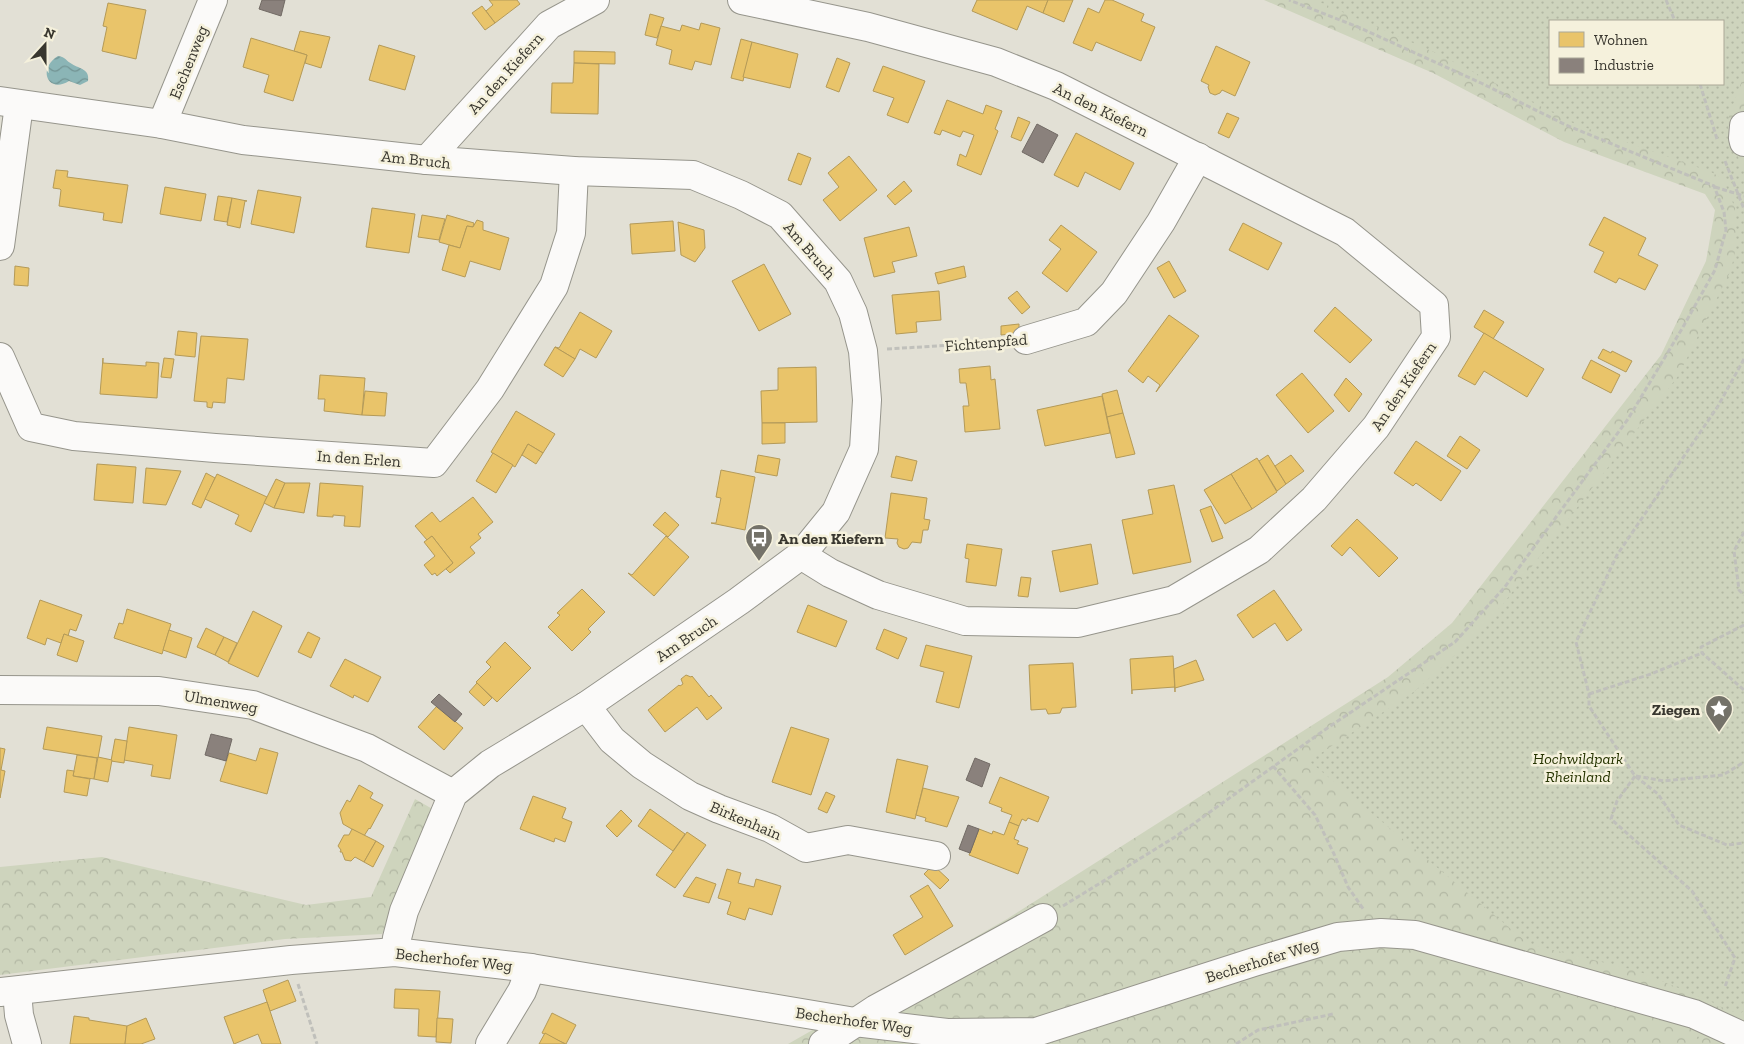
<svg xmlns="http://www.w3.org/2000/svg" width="1744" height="1044" viewBox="0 0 1744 1044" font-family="'Zilla Slab',serif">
<defs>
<pattern id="forest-crowns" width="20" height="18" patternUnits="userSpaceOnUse" patternTransform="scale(1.25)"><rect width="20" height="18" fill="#ced4bd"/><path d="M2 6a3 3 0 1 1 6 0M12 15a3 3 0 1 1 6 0" fill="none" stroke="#b2b7a3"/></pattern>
<pattern id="park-dots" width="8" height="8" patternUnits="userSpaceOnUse" patternTransform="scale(1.25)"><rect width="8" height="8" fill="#ced4bd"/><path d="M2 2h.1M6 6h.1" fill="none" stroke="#b2b7a3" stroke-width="1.8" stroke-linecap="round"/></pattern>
<pattern id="water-waves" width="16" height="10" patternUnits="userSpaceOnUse" patternTransform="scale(1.25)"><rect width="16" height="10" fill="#8bb5b6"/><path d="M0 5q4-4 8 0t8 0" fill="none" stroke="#739494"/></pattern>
</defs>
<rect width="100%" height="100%" fill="#e2e0d5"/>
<g fill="url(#forest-crowns)" fill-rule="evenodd">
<path d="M1264 0H1744V1044H788L1007 919 1388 677 1452 623 1661 355 1706 261 1715 210 1705 194 1564 142 1433 73ZM1550 21H1723V84H1550Z"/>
<path d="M415 799 436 811 382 934 285 939 0 975V867L102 857 306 905 371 897Z"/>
</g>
<path fill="url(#park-dots)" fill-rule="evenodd" d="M1315 0H1744V75L1729 116 1728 128 1744 173V1011L1739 1014 1719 1006 1700 1044H1694L1714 1003 1638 971 1529 944 1309 761 1415 691 1457 653 1503 604 1678 376 1731 270 1736 247 1735 208 1723 179 1711 172 1575 124 1436 53ZM1550 21H1723V84H1550Z"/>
<path fill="url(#water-waves)" d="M58 56C66 57 66 61 72 64 80 69 90 69 88 81L80 85 69 81C48 94 37 69 58 56Z"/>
<g fill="#e9c46a" stroke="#b49a58">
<path d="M489 0H517L520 4 495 23 486 11 493 5Z"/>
<path d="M977 0H1048L1043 13 1027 6 1017 30 972 11Z"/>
<path d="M1048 0H1073L1064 22 1043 13Z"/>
<path d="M1105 0H1112L1144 14 1141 21 1155 27 1141 61 1096 42 1092 51 1073 43 1088 8 1099 13Z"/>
<path d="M108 3 146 10 136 59 102 51 107 27 103 26Z"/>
<path d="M482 6 495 23 485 30 472 13Z"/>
<path d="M650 14 664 18 657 38 645 35Z"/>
<path d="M701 23 720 28 711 65 695 61 692 70 669 64 672 50 656 45 661 26 680 31 682 25 699 30Z"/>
<path d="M300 31 330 37 321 68 305 63 307 55 294 51Z"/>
<path d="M251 38 307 55 293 101 264 92 269 75 243 67Z"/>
<path d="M741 39 752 42 743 81 731 78Z"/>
<path d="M752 42 798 54 790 88 743 77Z"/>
<path d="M379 45 415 56 405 90 369 80Z"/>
<path d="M1216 46 1250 62 1235 96 1222 90 1220 93 1215 95 1210 93 1208 87 1209 85 1201 81Z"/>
<path d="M574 51 615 52V64L574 63Z"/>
<path d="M837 58 850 63 839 92 826 87Z"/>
<path d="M574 63 599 64 598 114 551 113 552 83H573Z"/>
<path d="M883 66 925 81 908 123 887 115 894 98 873 91Z"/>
<path d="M947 100 983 114 986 105 1002 111 995 129 998 131 981 175 957 165 960 154 966 157 974 135 963 131 960 137 942 130 940 135 934 133Z"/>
<path d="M1227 113 1239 118 1229 138 1218 133Z"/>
<path d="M1018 117 1030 122 1021 141 1011 137Z"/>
<path d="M1076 133 1134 163 1120 190 1085 172 1078 187 1054 175Z"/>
<path d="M798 153 811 158 801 185 788 180Z"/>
<path d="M849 156 877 190 840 221 823 200 839 187 828 173Z"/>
<path d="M56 170 68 171 67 177 128 185 122 223 103 220 104 213 59 206 61 190 60 189 53 188Z"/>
<path d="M904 181 912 191 895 205 887 196Z"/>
<path d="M165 187 206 194 201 221 160 214Z"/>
<path d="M258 190 301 197 294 233 251 224Z"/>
<path d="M218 196 232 198 227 222 214 220Z"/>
<path d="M232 198 247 201H245L240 228 227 225Z"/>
<path d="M372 208 415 214 409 253 366 247Z"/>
<path d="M422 215 445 219 439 240 418 237Z"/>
<path d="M447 215 474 223 473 227 467 226 460 248 439 242Z"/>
<path d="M1604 217 1646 238 1638 255 1658 265 1645 290 1619 278 1616 283 1594 272 1604 252 1589 245Z"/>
<path d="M477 220 483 222V230L509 238 500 270 470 261 465 277 442 270 449 245 460 248 467 226 473 227Z"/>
<path d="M673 221 675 251 632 254 630 224Z"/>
<path d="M678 222 704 230 705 248 695 262 681 255Z"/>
<path d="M1243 223 1282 243 1268 270 1229 250Z"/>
<path d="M1061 225 1097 252 1067 292 1042 273 1061 249 1049 240Z"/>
<path d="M909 227 917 256 892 262 895 272 874 277 864 238Z"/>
<path d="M1169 261 1186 291 1174 298 1157 268Z"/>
<path d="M764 264 791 314 759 331 732 281Z"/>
<path d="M15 266 29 268 28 286 14 285Z"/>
<path d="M964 266 966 277 938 284 935 273Z"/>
<path d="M939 291 941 320 916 322 917 332 896 334 892 295Z"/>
<path d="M1017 291 1030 307 1022 314 1008 298Z"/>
<path d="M1335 307 1372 340 1350 363 1314 331Z"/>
<path d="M1484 310 1504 322 1493 339 1474 327Z"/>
<path d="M580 312 612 331 596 358 580 349 575 359 555 347 559 348Z"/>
<path d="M1169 315 1199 336 1156 392 1160 385 1148 376 1143 383 1128 371Z"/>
<path d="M1019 324V333L1001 335V326Z"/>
<path d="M178 331 197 333 195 357 175 355Z"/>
<path d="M1484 333 1544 369 1527 397 1484 371 1475 385 1458 376Z"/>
<path d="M201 336 248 339 244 380 227 378 225 403 213 402 212 408 207 407V402L194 401Z"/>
<path d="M555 347 575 359 563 377 544 365Z"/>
<path d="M1603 349 1611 353 1612 351 1632 361 1626 372 1598 358Z"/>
<path d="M103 358V363L146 366V362L159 363 157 398 100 394Z"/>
<path d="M164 358 174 359 171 378 161 377Z"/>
<path d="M1591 360 1620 375 1611 393 1582 378Z"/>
<path d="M990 366 991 380 995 379 1000 429 965 432 963 406H969L966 383H960L959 369Z"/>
<path d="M816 367 817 422 762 423 761 391 778 390V368Z"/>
<path d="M1302 373 1334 411 1308 433 1276 395Z"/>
<path d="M320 375 365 378 362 415 324 411 325 399H318Z"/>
<path d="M1346 378 1362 394 1349 412 1334 395Z"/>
<path d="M1117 390 1123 413 1107 417 1102 394Z"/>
<path d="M365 391 387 393 385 416 362 415Z"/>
<path d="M1102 396 1110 433 1045 446 1037 410Z"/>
<path d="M516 411 555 434 543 453 528 444 515 467 491 452Z"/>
<path d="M1123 413 1135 454 1116 458 1107 417Z"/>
<path d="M762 423H785V443L762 444Z"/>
<path d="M1460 436 1480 450 1467 469 1447 456Z"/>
<path d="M1416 441 1461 471 1441 501 1416 483 1413 486 1394 473Z"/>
<path d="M528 444 543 453 536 464 522 455Z"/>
<path d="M493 453 513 465 496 493 476 481Z"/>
<path d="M758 455 780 459 777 476 755 472Z"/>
<path d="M1268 455 1286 484 1277 491 1259 461Z"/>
<path d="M1291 455 1304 471 1286 484 1275 466Z"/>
<path d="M896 456 917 461 912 481 891 477Z"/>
<path d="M1257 458 1277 492 1252 509 1231 474Z"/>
<path d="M97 464 136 467 133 503 94 500Z"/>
<path d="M146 468 181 471 166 505 143 503Z"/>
<path d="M721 470 755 477 745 530 711 523H716L721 498 716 497Z"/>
<path d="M206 473 215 478 201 508 192 504Z"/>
<path d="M217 474 267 497 251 532 235 524 239 515 205 499Z"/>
<path d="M1231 474 1252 509 1225 524 1204 490Z"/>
<path d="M276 479 285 483 274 508 264 503Z"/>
<path d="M285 483H310L304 513 274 508Z"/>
<path d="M320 483 363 486 360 527 344 526 345 516 333 515V517L317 516Z"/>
<path d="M1174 485 1191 562 1133 574 1122 520 1153 514 1148 490Z"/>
<path d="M891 493 927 498 924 519 930 520 928 530H923L921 543 912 542 908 548 904 549 899 547 897 543 898 539 885 538Z"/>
<path d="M473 497 493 522 478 534 481 538 470 547 475 553 450 573 446 569 453 563 432 536 427 540 415 526 432 512 440 522Z"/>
<path d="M1211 506 1223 538 1212 542 1200 510Z"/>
<path d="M665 512 679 525 668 537 653 525Z"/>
<path d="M1357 519 1398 558 1379 577 1350 547 1342 556 1331 546Z"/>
<path d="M432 536 453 563 437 576 435 573 432 575 424 565 435 556 424 542Z"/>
<path d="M666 536 689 557 654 596 628 573 632 575Z"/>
<path d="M967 544 1002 549 996 586 966 582 969 559 965 558Z"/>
<path d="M1091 544 1098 584 1060 592 1052 551Z"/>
<path d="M1021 577 1031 578 1028 597 1018 596Z"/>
<path d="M582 589 605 612 588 629 591 632 572 651 548 627 560 615 557 613Z"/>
<path d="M1274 590 1302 630 1287 641 1275 623 1253 638 1237 615Z"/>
<path d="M40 600 82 615 76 631 70 629 68 636 64 634 61 643 47 638 45 645 27 638Z"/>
<path d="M808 605 847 621 836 647 797 632Z"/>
<path d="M127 609 171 624 162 654 114 638 119 623 123 624Z"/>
<path d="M253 611 282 626 258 677 228 663Z"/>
<path d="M206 628 224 637 215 655 197 647Z"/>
<path d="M884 629 907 638 898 659 876 649Z"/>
<path d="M169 630 192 638 186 658 163 650Z"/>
<path d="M308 632 320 638 311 658 298 652Z"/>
<path d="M64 634 84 641 77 662 57 655Z"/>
<path d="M224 637 237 643 228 662 215 655Z"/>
<path d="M505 642 531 668 497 702 476 682 491 667 486 662Z"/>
<path d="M926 645 972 656 959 708 936 702 944 672 920 666Z"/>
<path d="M1173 656 1175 692V687L1132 690V694L1130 659Z"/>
<path d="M345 659 381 677 368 702 354 695 353 698 330 686Z"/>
<path d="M1196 660 1204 680 1175 688 1174 669Z"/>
<path d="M1073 663 1076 707 1062 708 1060 713 1048 714 1046 709 1031 710 1029 665Z"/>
<path d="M686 675 691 677 692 676 709 697 711 695 722 708 707 720 697 707 665 732 648 710 679 685 680 686 683 684 681 679Z"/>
<path d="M477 683 492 698 484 706 469 692Z"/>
<path d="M437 706 463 728 444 750 418 727Z"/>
<path d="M47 727 102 736 98 758 43 749Z"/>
<path d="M129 727 177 735 170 779 151 776 153 765 124 760Z"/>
<path d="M791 727 829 739 811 795 772 782Z"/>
<path d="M115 739 127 741 124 763 111 761Z"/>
<path d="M0 748 5 749 1 770 5 771 0 798Z"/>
<path d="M260 748 278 753 267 794 220 781 229 753 256 761Z"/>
<path d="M77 755 97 758 94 779 73 776Z"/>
<path d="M98 757 112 760 108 782 94 779Z"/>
<path d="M897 759 928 766 915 819 886 812Z"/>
<path d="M67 770 74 771 73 776 90 779 87 796 64 792Z"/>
<path d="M1000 777 1049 797 1038 822 1028 818 1026 821 1022 819 1019 826 1009 822 1012 815 1001 811 1002 808 989 803Z"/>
<path d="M359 785 373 793 370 798 383 805 370 829 369 828 364 836 343 824 340 813 347 800 350 802Z"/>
<path d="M923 788 959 797 947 827 925 821 926 818 916 815Z"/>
<path d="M826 792 835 796 827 813 818 809Z"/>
<path d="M533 796 566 808 562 818 572 822 565 842 555 838 554 842 520 829Z"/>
<path d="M650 809 685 834 673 851 638 826Z"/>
<path d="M621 810 632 821 617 837 606 826Z"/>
<path d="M1009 822 1019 826 1014 839 1019 841 1017 844 1028 848 1018 874 969 855 979 829 992 834 993 831 1004 835Z"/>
<path d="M352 829 376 841 364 862 355 857 351 861 345 860 342 852H340L341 850 338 846 344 835H349Z"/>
<path d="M687 832 706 845 675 888 656 875Z"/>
<path d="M376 841 384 846 373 867 364 862Z"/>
<path d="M933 865 949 880 940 889 924 874Z"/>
<path d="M727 869 741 873 738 883 754 887 756 879 781 886 772 915 749 908 745 920 727 914 731 902 718 898Z"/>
<path d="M696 877 716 884 709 903 683 896Z"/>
<path d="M928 885 953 926 905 955 893 935 923 917 910 896Z"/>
<path d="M288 980 296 1001 270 1011 263 990Z"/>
<path d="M395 989 440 991 436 1037 418 1036 419 1009 394 1008Z"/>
<path d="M267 1002 281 1044H262L258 1034 234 1044 224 1017Z"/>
<path d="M552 1013 576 1025 566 1044 542 1033Z"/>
<path d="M74 1016 89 1018V1020L127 1026 125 1044H70Z"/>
<path d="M146 1018 155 1039 141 1044H125L127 1026Z"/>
<path d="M437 1018 453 1019 451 1043 436 1042Z"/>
<path d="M545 1033 565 1044H539Z"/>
</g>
<g fill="#8a817c" stroke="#726b65">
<path d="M262 0H285L281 16 259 9Z"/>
<path d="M1037 124 1058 135 1043 163 1022 152Z"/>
<path d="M439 694 462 714 455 722 431 702Z"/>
<path d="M211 734 232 739 226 761 205 755Z"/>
<path d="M975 758 990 764 982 787 966 780Z"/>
<path d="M968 825 979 829 970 853 959 849Z"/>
</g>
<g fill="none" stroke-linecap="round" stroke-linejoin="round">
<defs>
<g id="minor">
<path d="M742 0 868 27 996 62 1056 86 1345 232 1434 305 1436 337 1376 427 1314 499 1259 550 1174 600 1078 623 965 621 878 595 830 573 801 555"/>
<path d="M0 101 162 124 243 140 427 160 574 171 693 175 741 195 780 215 838 281 853 313 863 351 867 400 864 449 836 512 801 555 739 601 586 706 490 764 453 794 404 911 397 938 395 952"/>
<path d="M162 124 213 0"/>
<path d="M1744 126 1743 138 1744 142"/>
<path d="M427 160 549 25 595 0"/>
<path d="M0 246 19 105"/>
<path d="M1026 340 1086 322 1114 293 1161 222 1198 157"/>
<path d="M0 357 31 427 74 436 215 448 434 463 490 389 554 286 571 233 574 171"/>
<path d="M0 690 159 691 253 705 367 748 453 794"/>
<path d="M586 706 612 740 642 765 690 796 719 809 770 828 806 848 848 840 936 856"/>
<path d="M17 991 19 1015 27 1044"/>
<path d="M0 992 291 960 395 952 531 968 855 1022 947 1033 1036 1032 1254 962 1338 937 1381 933 1415 935 1694 1014 1744 1037"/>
<path d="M490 1044 522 991 531 968"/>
<path d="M823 1044 876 1009 1043 918"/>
</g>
</defs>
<use href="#minor" stroke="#96958c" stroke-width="30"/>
<g stroke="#c0c0bb" stroke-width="3" stroke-dasharray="5 2.5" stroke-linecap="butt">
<path d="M1666 0 1675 21"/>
<path d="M1700 84 1717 139"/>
<path d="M1725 161 1744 209"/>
<path d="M1715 187 1744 196"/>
<path d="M887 349 1003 342"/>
<path d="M1744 359 1718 406 1617 555 1576 642 1589 694V706L1635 776 1658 794 1679 825 1727 845 1744 843"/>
<path d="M1744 532 1734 551 1739 590 1744 595"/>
<path d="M1744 625 1701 647 1702 653 1744 690"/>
<path d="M1589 694 1651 674 1702 653"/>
<path d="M1273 766 1315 815 1334 854 1348 887 1364 910"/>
<path d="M1635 776 1617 801 1611 819 1692 891 1735 958 1725 987"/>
<path d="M1636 776 1664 781 1723 775 1744 762"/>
<path d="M1063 906 1175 837 1323 731 1455 642 1504 588 1628 419 1683 327 1715 270 1726 230 1724 212 1714 186 1566 125 1481 83 1358 27 1289 0"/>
<path d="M298 984 317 1044"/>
<path d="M1236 1044 1258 1030 1333 1014"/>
</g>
<use href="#minor" stroke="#fbfaf9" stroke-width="28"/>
</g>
<defs>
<symbol id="bus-pin" viewBox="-11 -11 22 30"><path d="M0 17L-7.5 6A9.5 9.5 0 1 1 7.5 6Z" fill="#747269" stroke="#f5f1dc"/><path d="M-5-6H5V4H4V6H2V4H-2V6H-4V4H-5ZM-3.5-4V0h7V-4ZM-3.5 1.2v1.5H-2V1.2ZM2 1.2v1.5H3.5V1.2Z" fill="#fff"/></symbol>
<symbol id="sight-pin" viewBox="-11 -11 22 30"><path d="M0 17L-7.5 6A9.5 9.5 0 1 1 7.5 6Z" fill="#747269" stroke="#f5f1dc"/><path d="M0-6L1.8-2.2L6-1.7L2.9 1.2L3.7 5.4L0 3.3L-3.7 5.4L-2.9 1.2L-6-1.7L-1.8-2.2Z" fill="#fff"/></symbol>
</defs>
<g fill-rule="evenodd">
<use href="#bus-pin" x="743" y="522" width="32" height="43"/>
<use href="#sight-pin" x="1703" y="693" width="32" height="43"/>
</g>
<g text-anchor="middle" stroke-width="5" stroke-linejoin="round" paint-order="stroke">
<g font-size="16" fill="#39372f" stroke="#f5f1dc">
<text transform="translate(188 62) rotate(-68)" y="6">Eschenweg</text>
<text transform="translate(505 73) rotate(-48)" y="6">An den Kiefern</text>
<text transform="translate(1101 109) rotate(26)" y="6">An den Kiefern</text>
<text transform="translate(416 159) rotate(6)" y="6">Am Bruch</text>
<text transform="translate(810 250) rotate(49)" y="6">Am Bruch</text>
<text transform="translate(986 342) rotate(-5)" y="6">Fichtenpfad</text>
<text transform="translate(1403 386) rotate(-56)" y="6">An den Kiefern</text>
<text transform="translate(359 458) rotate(4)" y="6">In den Erlen</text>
<text transform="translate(686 638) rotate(-34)" y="6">Am Bruch</text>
<text transform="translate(221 701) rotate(10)" y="6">Ulmenweg</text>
<text transform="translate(746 820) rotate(23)" y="6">Birkenhain</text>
<text transform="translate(454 959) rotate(6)" y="6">Becherhofer Weg</text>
<text transform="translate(1262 960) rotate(-17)" y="6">Becherhofer Weg</text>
<text transform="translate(854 1020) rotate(8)" y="6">Becherhofer Weg</text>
</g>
<g font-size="16" font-weight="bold" fill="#39372f" stroke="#f5f1dc" text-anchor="start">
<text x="778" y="544">An den Kiefern</text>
<text x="1700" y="715" text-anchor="end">Ziegen</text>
</g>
<g font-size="16" font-style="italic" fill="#263401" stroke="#f5f1dc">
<text x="1578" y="764">Hochwildpark<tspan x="1578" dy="18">Rheinland</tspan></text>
</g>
</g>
<rect x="1549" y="20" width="175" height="65" fill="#f5f1dc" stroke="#aaa797"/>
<rect x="1559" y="32" width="25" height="15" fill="#e9c46a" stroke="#aaa797"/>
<text x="1594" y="45" font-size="15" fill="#39372f">Wohnen</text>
<rect x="1559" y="58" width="25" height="15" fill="#8a817c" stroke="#aaa797"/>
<text x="1594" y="70" font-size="15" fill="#39372f">Industrie</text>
<g transform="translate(45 45) rotate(21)" stroke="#f5f1dc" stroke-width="4" paint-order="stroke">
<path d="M0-4L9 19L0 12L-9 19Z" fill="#39372f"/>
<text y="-8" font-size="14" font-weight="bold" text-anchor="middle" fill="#39372f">N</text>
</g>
</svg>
